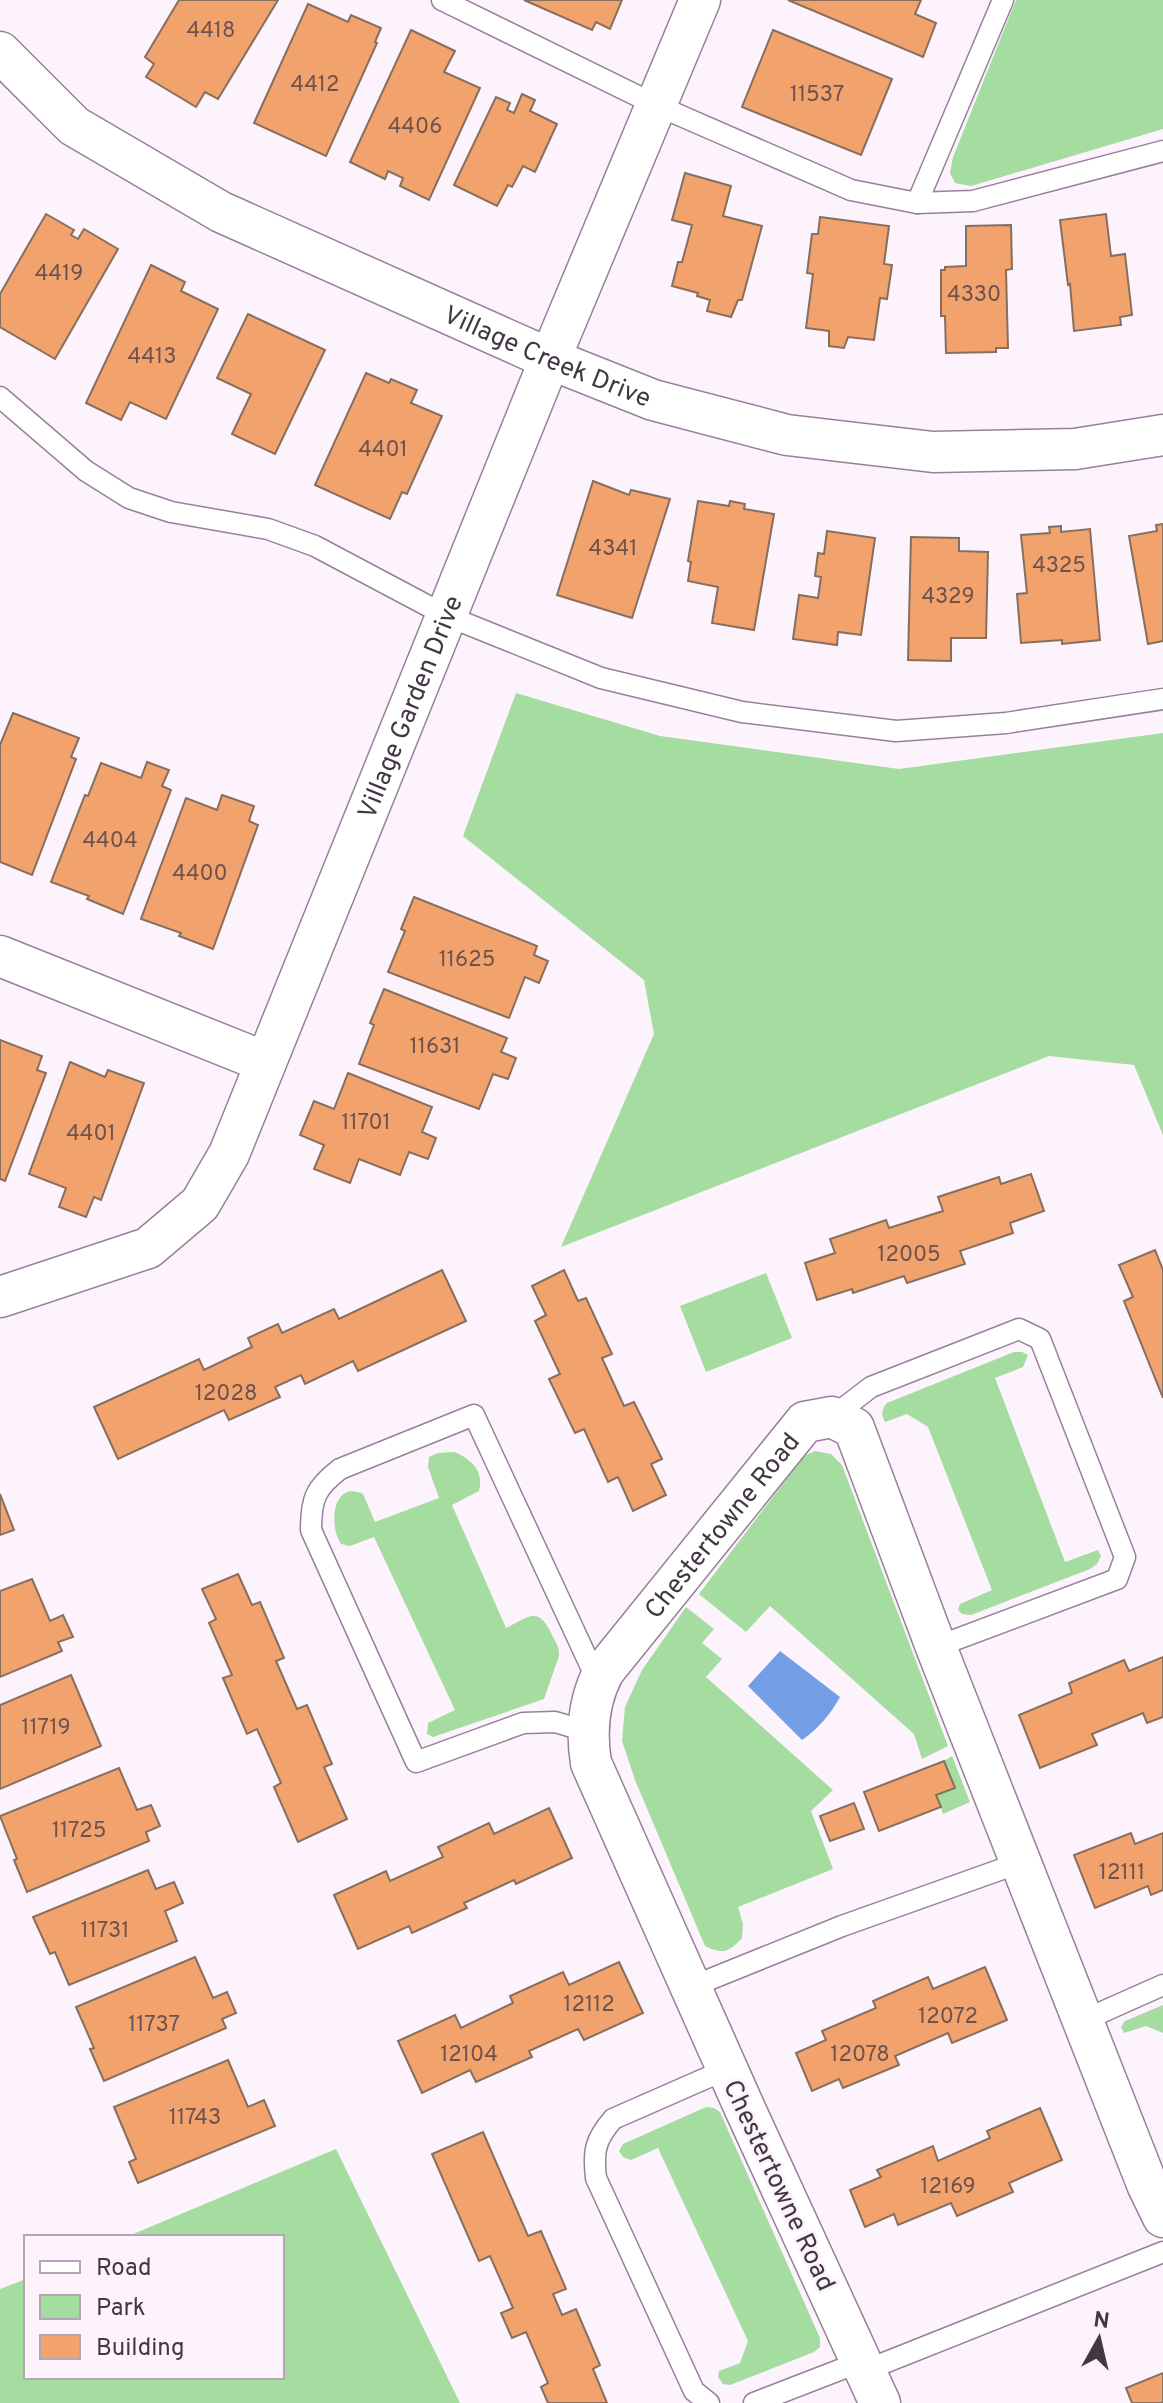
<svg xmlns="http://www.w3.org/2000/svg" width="1163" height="2403" viewBox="0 0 1163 2403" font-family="Overpass,sans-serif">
<rect width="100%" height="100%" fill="#fcf3fd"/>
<g fill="#a5dc9f">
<path d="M1016 0H1163V129L971 186 955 183 950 173 953 157Z"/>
<path d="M516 693 660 736 899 769 1163 733V1135L1134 1065 1049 1056 561 1247 654 1034 644 980 463 836Z"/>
<path d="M766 1273 792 1338 706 1372 680 1306Z"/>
<path d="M1014 1352H1022L1028 1355 1023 1367 995 1378 1065 1562 1098 1550 1101 1556 1097 1564 1090 1569 971 1615 962 1614 958 1610 960 1604 992 1590 928 1427 907 1414 885 1422C881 1414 881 1410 887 1403Z"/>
<path d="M815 1451 831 1454 842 1465 948 1746 922 1759 914 1734 770 1606 746 1632 699 1594 804 1456Z"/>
<path d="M455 1452C472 1460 484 1471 479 1491L452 1505 506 1628C526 1619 537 1605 550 1631 554 1640 560 1646 559 1656L544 1699 433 1737 427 1734 428 1723 455 1710 374 1537 350 1546 341 1544C328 1525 333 1480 363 1494L375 1522 439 1498 428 1467 429 1457 438 1453Z"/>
<path d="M686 1607 714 1629 702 1643 722 1659 706 1677 833 1790 811 1811 833 1869 738 1907 743 1924 742 1938C729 1952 723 1955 705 1946L635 1780 622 1741 625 1707 642 1670Z"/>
<path d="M952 1756 970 1802 943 1814 936 1795 955 1787 944 1761Z"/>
<path d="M1163 2005V2033L1146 2026 1124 2033 1121 2027 1125 2021Z"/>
<path d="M706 2107 714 2108 720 2112 820 2338V2347L814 2352 730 2385 723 2384 718 2377 719 2371 740 2363 748 2341 658 2148 631 2160 623 2157 619 2151 623 2144Z"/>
<path d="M336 2149 460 2403H0V2289L26 2279V2377H282V2237H126Z"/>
</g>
<path fill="#739ee6" d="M780 1651 840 1697C830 1715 819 1728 802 1740L748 1686Z"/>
<g fill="#f1a26d" stroke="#886e5d" stroke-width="2">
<path d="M179 0H278L218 99 205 92 196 107 146 77 154 64 145 57Z"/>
<path d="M524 0H622L610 29 596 22 592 30Z"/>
<path d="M788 0H921L915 14 936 23 923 57Z"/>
<path d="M308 4 348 22 351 15 381 28 375 42 377 43 326 156 254 123Z"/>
<path d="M411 30 455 51 444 72 480 88 429 200 400 186 403 178 388 171 385 179 350 162Z"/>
<path d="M773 30 892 79 861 155 742 107Z"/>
<path d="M522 94 535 100 530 111 557 124 535 172 523 166 512 187 508 185 497 206 454 185 496 97 510 103 507 110 514 113Z"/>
<path d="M685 173 731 186 723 216 762 226 742 300H738L731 317 707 311 710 300 697 296 698 293 672 286 678 262H682L692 225 672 220Z"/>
<path d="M46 214 74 230 71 235 78 239 84 229 118 249 55 359 0 327V294Z"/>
<path d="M1106 214 1111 256 1125 254 1132 315 1120 317 1121 325 1074 331 1070 284 1068 285 1060 220Z"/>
<path d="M820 217 889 226 884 264 892 265 887 299 880 298 874 340 848 337 844 348 829 346V331L806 328 813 274 807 273 812 234H818Z"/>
<path d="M1011 225 1012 269 1006 270 1008 348H996V352L946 353 945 316H941V270H945V267L966 266V226Z"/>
<path d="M151 265 185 282 181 291 218 309 166 419 130 402 121 420 86 403Z"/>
<path d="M248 314 325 350 275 454 232 434 251 394 217 378Z"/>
<path d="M366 373 389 383 391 379 417 390 411 403 442 416 407 494 402 492 390 519 315 485Z"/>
<path d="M593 481 629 495 631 490 670 499 632 618 557 595Z"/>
<path d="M698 501 729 506 730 501 745 504 744 509 774 514 754 630 712 623 718 587 688 581 691 562 688 561Z"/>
<path d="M1163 524V641L1148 644 1129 536 1157 531 1156 525Z"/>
<path d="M1061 526V532L1090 529 1100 640 1062 644V640L1021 643 1017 594 1027 593 1021 535 1050 533 1049 527Z"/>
<path d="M827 531 875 538 861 635 838 632 837 645 793 639 799 595 818 598 821 577 815 576 818 553 824 554Z"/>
<path d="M911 537 959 538V551L988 552 986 638H951V661L908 660Z"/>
<path d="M13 713 79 738 71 757 76 759 32 875 0 862V745Z"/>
<path d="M147 762 169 770 162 786 171 790 123 914 87 899 89 896 51 882 85 795 88 796 101 763 141 778Z"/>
<path d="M222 795 254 806 249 821 258 825 213 949 179 936 181 933 141 919 186 798 217 810Z"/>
<path d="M414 897 537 946 534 955 548 961 539 983 525 977 509 1018 388 972 405 931 401 929Z"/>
<path d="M384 989 507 1038 501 1052 516 1058 508 1079 493 1074 479 1109 359 1064 374 1025 370 1023Z"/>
<path d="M0 1040 42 1056 37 1070 46 1073 5 1181 0 1179Z"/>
<path d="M70 1062 105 1077 108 1070 144 1083 101 1200 94 1197 86 1217 59 1207 66 1188 29 1174Z"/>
<path d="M348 1073 432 1107 422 1132 436 1138 428 1159 409 1152 400 1175 359 1159 350 1183 314 1169 324 1145 300 1135 314 1101 334 1109Z"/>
<path d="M1031 1174 1044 1211 1010 1223 1013 1233 960 1251 965 1264 907 1283 904 1276 853 1293 852 1289 817 1300 805 1263 835 1253 830 1239 886 1220 889 1228 943 1211 938 1197 999 1177 1001 1184Z"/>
<path d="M1155 1250 1163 1270V1398L1124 1301 1133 1297 1119 1265Z"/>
<path d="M442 1270 466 1321 358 1371 353 1361 305 1384 301 1375 275 1387 280 1397 229 1420 224 1410 118 1459 94 1407 199 1359 204 1370 252 1347 248 1338 278 1324 282 1333 334 1309 339 1319Z"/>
<path d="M564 1270 578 1301 586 1298 612 1354 602 1358 624 1406 634 1402 662 1459 651 1464 666 1495 633 1511 618 1477 608 1482 584 1429 575 1433 549 1379 560 1374 535 1321 546 1315 532 1286Z"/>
<path d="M0 1494 14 1530 0 1535Z"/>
<path d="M238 1574 252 1605 260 1602 284 1658 276 1661 297 1709 307 1705 332 1764 324 1767 347 1819 298 1842 274 1787 281 1783 257 1729 247 1734 223 1678 232 1675 209 1623 216 1619 202 1589Z"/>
<path d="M32 1579 50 1621 63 1615 73 1637 58 1642 62 1651 0 1677V1591Z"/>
<path d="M1163 1657V1717L1147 1723 1143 1713 1092 1734 1097 1745 1040 1768 1019 1715 1072 1693 1069 1683 1124 1660 1129 1671Z"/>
<path d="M71 1675 101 1746 0 1789V1705Z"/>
<path d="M944 1761 955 1788 936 1795 941 1807 879 1831 864 1792Z"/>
<path d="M119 1768 137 1810 151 1805 160 1826 146 1832 149 1841 27 1892 14 1860 17 1859 0 1816Z"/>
<path d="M854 1803 864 1829 830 1841 820 1816Z"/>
<path d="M549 1808 572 1858 516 1884 514 1880 464 1903 467 1908 412 1933 409 1926 358 1949 334 1895 386 1871 390 1881 443 1857 438 1847 489 1823 494 1834Z"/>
<path d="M1131 1833 1135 1844 1163 1833V1890L1151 1895 1148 1886 1095 1908 1074 1855Z"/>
<path d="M148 1870 156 1889 174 1882 183 1903 165 1911 177 1941 69 1985 55 1952 50 1954 33 1917Z"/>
<path d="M195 1957 213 1998 227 1992 236 2013 222 2019 226 2028 104 2081 90 2049 94 2048 76 2007Z"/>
<path d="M619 1962 643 2013 584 2040 578 2029 529 2051 532 2057 476 2082 470 2070 422 2093 398 2041 455 2015 461 2028 513 2003 510 1996 563 1972 569 1985Z"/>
<path d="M985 1967 1007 2020 952 2043 948 2033 895 2056 899 2065 843 2088 839 2079 812 2091 796 2053 826 2040 822 2031 876 2008 873 2001 928 1977 933 1989Z"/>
<path d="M228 2060 248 2107 264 2100 275 2126 138 2183 129 2162 136 2159 114 2107Z"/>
<path d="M1040 2108 1062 2160 1009 2183 1013 2192 957 2216 951 2203 898 2225 894 2214 865 2227 850 2190 881 2177 877 2170 933 2146 938 2161 990 2138 987 2131Z"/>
<path d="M483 2132 528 2236 541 2231 566 2289 553 2294 562 2315 576 2309 600 2365 593 2369 607 2403H548L541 2387 548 2383 526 2332 512 2338 501 2313 513 2308 490 2256 479 2261 432 2154Z"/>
<path d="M1163 2373V2403H1132L1126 2388Z"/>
</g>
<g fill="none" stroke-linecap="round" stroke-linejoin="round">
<defs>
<g id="lane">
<path d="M442 0 656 105 851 190 917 203 973 201 1163 151"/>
<path d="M917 203 1003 0"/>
<path d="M0 397 86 471 129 498 171 512 268 529 315 546 445 615 601 678 742 712 896 731 1006 723 1163 699"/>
<path d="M832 1417 871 1387 1019 1329 1040 1339 1125 1557 1117 1579 936 1647"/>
<path d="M589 1732 555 1722 523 1723 416 1762 311 1530C311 1499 315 1488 340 1469L474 1415 598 1682"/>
<path d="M691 1987 842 1926 1005 1868 1019 1861"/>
<path d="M1082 2021 1163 1985"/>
<path d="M864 2371 1163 2252"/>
<path d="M709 2403 694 2391 596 2178C593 2151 595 2140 613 2119L727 2069"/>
<path d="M754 2403 860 2362"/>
</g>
<g id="street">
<path id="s1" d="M0 52 74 126 221 212 550 359 653 400 787 435 933 452 1075 449 1163 435"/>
<path d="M0 956 265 1062"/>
<path id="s2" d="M0 1297 148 1248 200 1204 229 1154 550 359 700 0"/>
<path id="s3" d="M880 2403 745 2109 591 1763C586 1732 589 1699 604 1671L805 1422 832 1417 854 1428 936 1647 1147 2184 1163 2217"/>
</g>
</defs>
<use href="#lane" stroke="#978199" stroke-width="23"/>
<use href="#street" stroke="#978199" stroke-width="43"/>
<use href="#lane" stroke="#fff" stroke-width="20"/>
<use href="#street" stroke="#fff" stroke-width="40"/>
</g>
<g text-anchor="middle" stroke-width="6" stroke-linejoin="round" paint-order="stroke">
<g font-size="22" fill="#6e524e">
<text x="211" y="37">4418</text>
<text x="315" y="91">4412</text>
<text x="817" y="101">11537</text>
<text x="415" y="133">4406</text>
<text x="59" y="280">4419</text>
<text x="974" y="301">4330</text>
<text x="152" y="363">4413</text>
<text x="383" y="456">4401</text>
<text x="613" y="555">4341</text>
<text x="1059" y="572">4325</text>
<text x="948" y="603">4329</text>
<text x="110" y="847">4404</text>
<text x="200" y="880">4400</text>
<text x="467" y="966">11625</text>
<text x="435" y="1053">11631</text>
<text x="366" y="1129">11701</text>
<text x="91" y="1140">4401</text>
<text x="909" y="1261">12005</text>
<text x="226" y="1400">12028</text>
<text x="46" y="1734">11719</text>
<text x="79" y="1837">11725</text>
<text x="1122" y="1879">12111</text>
<text x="105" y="1937">11731</text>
<text x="589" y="2011">12112</text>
<text x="948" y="2023">12072</text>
<text x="154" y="2031">11737</text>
<text x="469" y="2061">12104</text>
<text x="860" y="2061">12078</text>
<text x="195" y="2124">11743</text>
<text x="948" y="2193">12169</text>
</g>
<g font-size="26" fill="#423843" stroke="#fcf3fd">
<text dy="9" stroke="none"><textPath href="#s1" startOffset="632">Village Creek Drive</textPath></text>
<text dy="9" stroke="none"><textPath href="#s2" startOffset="764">Village Garden Drive</textPath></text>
<text dy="9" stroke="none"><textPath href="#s3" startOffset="984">Chestertowne Road</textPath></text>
<text transform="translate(780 2185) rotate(65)" y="9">Chestertowne Road</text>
</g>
</g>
<rect x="24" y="2235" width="260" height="144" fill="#fcf3fd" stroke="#b2a8b3" stroke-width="2"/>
<rect x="40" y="2261" width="40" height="12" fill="#ffffff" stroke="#b2a8b3" stroke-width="2"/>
<text x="96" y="2275" font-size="24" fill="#423843">Road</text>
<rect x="40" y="2295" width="40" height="24" fill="#a5dc9f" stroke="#b2a8b3" stroke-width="2"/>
<text x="96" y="2315" font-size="24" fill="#423843">Park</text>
<rect x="40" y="2335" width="40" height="24" fill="#f1a26d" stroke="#b2a8b3" stroke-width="2"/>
<text x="96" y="2355" font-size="24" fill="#423843">Building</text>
<g transform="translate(1099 2339) rotate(8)" stroke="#fcf3fd" stroke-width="6" paint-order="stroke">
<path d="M0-6L14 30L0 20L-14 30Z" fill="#423843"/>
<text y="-12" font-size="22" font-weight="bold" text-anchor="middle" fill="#423843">N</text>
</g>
</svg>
